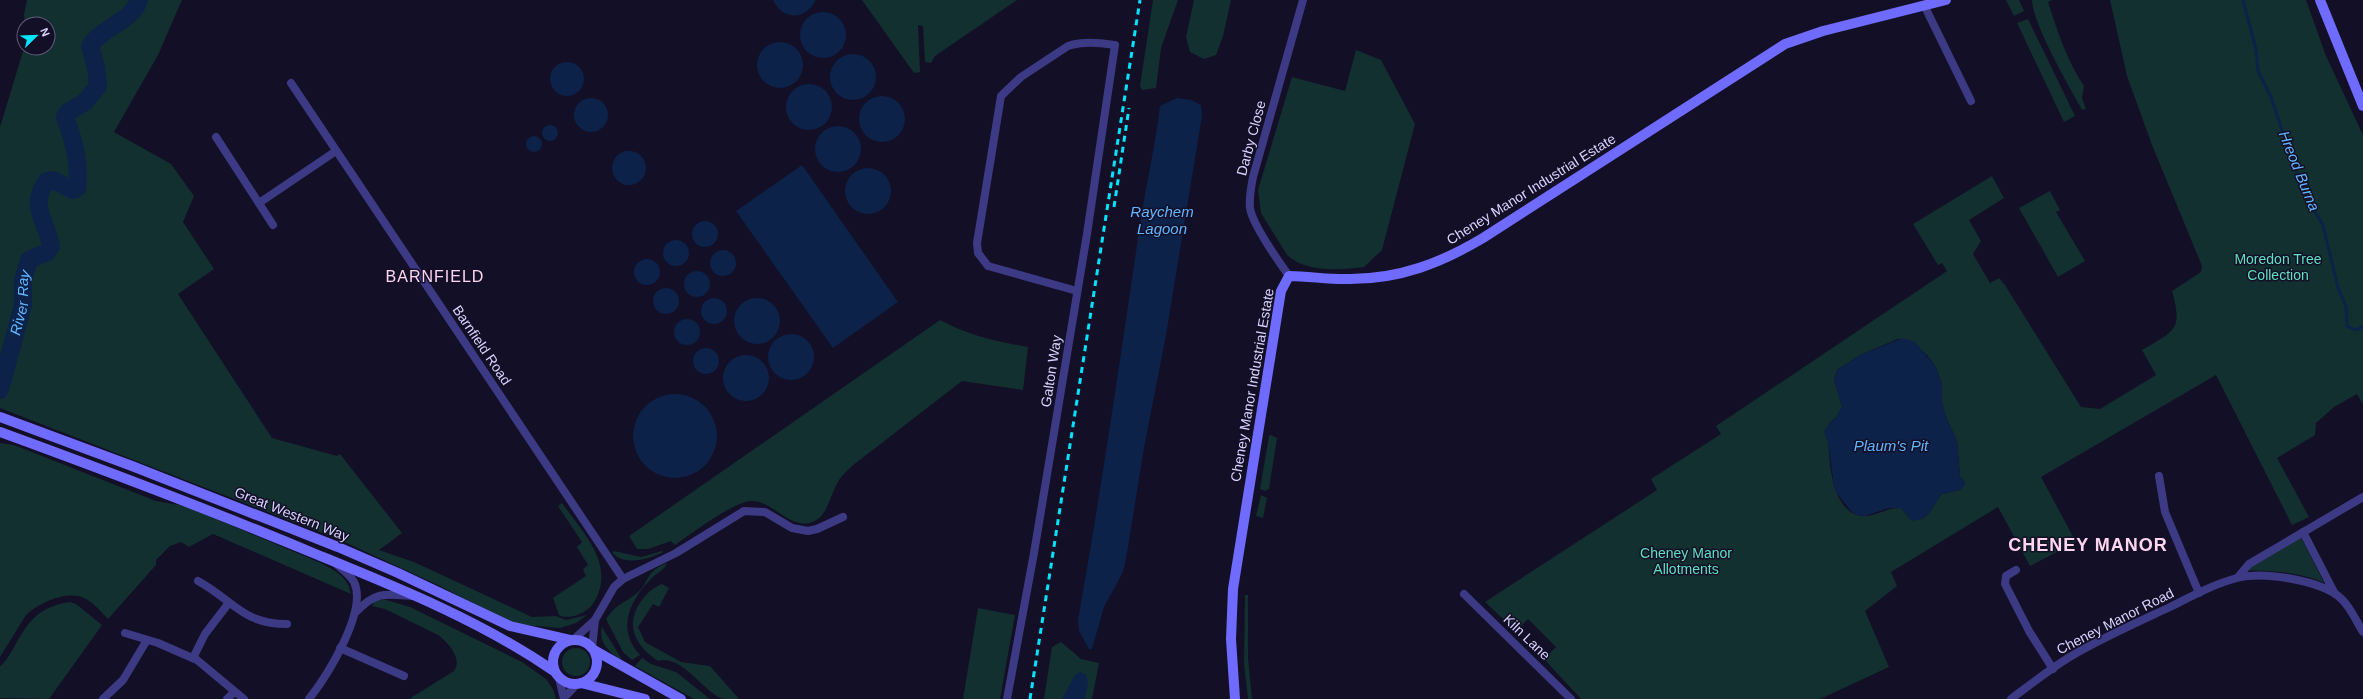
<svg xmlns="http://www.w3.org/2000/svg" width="2363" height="699" viewBox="0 0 2363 699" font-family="Arial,sans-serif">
<rect width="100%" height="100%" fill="#130f26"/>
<g fill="#12302f" fill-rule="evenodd">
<path d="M27 0H182L158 55 114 132 171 164 194 196 183 222 214 269 178 294 272 438 337 456 340 454 402 533 379 550 414 562 532 617 556 616 566 620 587 615 576 623 560 628 523 625 504 619 438 585 340 540 0 408V127L24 48H48V24H25L24 14Z"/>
<path d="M862 0H1017L935 56 931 63 925 62 923 26 918 25 920 72 914 73Z"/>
<path d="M1153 0H1178L1161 48 1156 88 1142 90 1140 86Z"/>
<path d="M1194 0H1231L1223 36 1216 55 1204 59 1190 52 1186 37Z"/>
<path d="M2006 0H2019L2024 11 2014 16Z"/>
<path d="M2032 0H2052L2048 2C2057 30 2067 61 2084 86L2082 98 2086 109 2082 110C2069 86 2033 25 2032 0Z"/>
<path d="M2110 0H2306L2326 56 2363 135V405L2357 394 2334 407 2316 423 2315 435 2277 458 2309 517 2292 525 2216 375 2041 477 2076 542 2030 566 1998 507 1891 572 1897 586 1865 611 1889 667 1820 699H1581L1544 659 1556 647 1528 619 1516 631 1485 602 1657 490 1651 479 1721 434 1716 426 1947 271 1942 263 1938 265 1913 224 1992 176 2004 198 1969 220 1981 241 1973 254 1990 283 1999 278 2005 285 2081 407 2100 409 2156 375 2142 350C2175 331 2183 330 2172 291L2201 272 2202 266 2152 145 2127 76ZM1898 339H1907L1927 355 1936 367 1942 385V402L1946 417 1957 441 1960 477 1964 481 1960 490 1942 494C1932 504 1929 523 1911 520L1901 508C1888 507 1877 516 1865 516 1829 517 1827 448 1829 424L1837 416 1842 406 1834 380 1837 370 1860 355Z"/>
<path d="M2028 19 2075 116 2064 122 2017 23Z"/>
<path d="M1356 50 1381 60 1415 124 1382 250 1364 267C1341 270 1306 273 1287 255L1261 213 1258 190 1292 77 1345 91Z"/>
<path d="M2050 191 2060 210 2056 212 2085 261 2058 277 2019 208Z"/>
<path d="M940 320C970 336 995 341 1028 347L1023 390 962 381 852 466C847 471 841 476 838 482 831 493 828 512 818 519 794 536 774 500 751 501 733 502 691 534 675 545L671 541 648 549H637L629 536Z"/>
<path d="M1271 435 1277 438 1269 489 1265 491 1260 489 1269 436Z"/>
<path d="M0 443 14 445 156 501 185 506 323 564C337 572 348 577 351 594L213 534 189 547 181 542 170 546 156 560V565L108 619C101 612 93 602 84 598 66 590 39 603 26 615L0 657Z"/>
<path d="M1261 495 1267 498 1263 518 1256 516Z"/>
<path d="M562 503C580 529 612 560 598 594 596 600 591 608 585 611 578 616 566 619 559 615L553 598 586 576 583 569 588 565 577 547 582 542 558 506Z"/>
<path d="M2301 537 2324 583C2301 572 2271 571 2245 570Z"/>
<path d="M614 551 641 557 662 551 663 552C650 559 623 567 612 552Z"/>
<path d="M667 563C666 568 659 572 654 576 631 598 615 628 640 655L632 660 623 652 606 619C617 603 624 604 637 593 650 582 644 572 667 563Z"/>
<path d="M662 584 669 588 659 607 653 604 638 627 645 642 681 662 710 666 739 699C735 699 728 699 724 699 706 696 682 653 658 661 649 655 638 645 635 635 627 615 644 591 662 584Z"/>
<path d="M1245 595H1248V658L1252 699H1248L1244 664Z"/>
<path d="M383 599 410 607 522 662 546 679 553 689 556 699H409L454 671C463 659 448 642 438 635L385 609 372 606 375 601Z"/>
<path d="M70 602 76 604 102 625 49 699 0 698V666C6 662 9 655 13 649 28 622 37 607 70 602Z"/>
<path d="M978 608 1015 615 1000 699H963Z"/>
<path d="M602 627 621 658 620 659C609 652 598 642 602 627Z"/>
<path d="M1061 642 1081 659 1099 663 1092 699H1044L1052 647Z"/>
<circle cx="576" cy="662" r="14"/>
<path d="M642 658 651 664 676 672 710 699H694L635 666Z"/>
</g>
<g fill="#0c2248">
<path d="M773 0H816C806 20 783 21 773 0Z"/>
<circle cx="823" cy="35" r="23"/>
<circle cx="780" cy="65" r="23"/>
<circle cx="853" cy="77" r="23"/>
<circle cx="567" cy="79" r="17"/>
<circle cx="809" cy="107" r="23"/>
<circle cx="882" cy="119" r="23"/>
<circle cx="591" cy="115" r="17"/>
<path d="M1177 98 1191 100 1201 105 1202 116 1166 335 1144 448 1126 559 1123 572 1104 607 1092 649H1089L1079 631 1078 620C1101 491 1120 361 1139 231 1145 189 1155 148 1160 106Z"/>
<circle cx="550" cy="133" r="8"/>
<circle cx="838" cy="149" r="23"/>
<circle cx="534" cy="144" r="8"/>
<circle cx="629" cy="168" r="17"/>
<path d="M802 165 898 302 833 348 736 211Z"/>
<circle cx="868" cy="191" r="23"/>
<circle cx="705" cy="234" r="13"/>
<circle cx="676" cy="253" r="13"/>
<circle cx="723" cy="263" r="13"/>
<circle cx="647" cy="272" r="13"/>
<circle cx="697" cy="284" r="13"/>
<circle cx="666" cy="301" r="13"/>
<circle cx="714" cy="311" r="13"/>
<circle cx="757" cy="321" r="23"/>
<circle cx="687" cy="332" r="13"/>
<circle cx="791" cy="357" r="23"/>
<path d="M1903 338 1915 342 1936 367 1942 385V402L1946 417 1957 441 1960 477 1966 484 1960 490 1942 494C1932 504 1929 523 1911 520L1901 508H1888L1865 516 1857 515 1851 511 1835 491 1828 444 1824 431 1837 416 1842 406 1834 381 1837 370 1860 355Z"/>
<circle cx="706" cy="361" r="13"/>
<circle cx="746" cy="378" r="23"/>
<circle cx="675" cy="436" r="42"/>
<path d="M1080 672 1086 675 1088 683 1085 699H1062L1075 675Z"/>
</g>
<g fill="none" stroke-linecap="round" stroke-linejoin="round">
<path stroke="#0c2248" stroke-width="3" d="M2243 0 2256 49 2258 71 2271 97 2295 169 2309 202 2323 225 2338 288 2346 306 2347 326 2355 330 2363 327"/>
<path stroke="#0c2248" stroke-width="18" id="s1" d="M0 390 23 305V280L29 260 47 252 51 246C47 222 28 206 47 181L53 180 73 190 77 188C80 162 74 141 65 117L68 112 85 102 98 86 96 67 90 46C102 27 132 22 139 0"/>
<g stroke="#3d3a85" stroke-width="8">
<path d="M1924 5 1971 101"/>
<path d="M291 83 623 579 614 587 595 620 573 640"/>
<path d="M216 137 273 225"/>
<path d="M259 203 336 151"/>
<path d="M1289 276C1279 262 1252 224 1250 208 1249 197 1251 187 1253 177L1303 0"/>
<path d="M2159 476 2165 512 2199 593"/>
<path d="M2303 532 2335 594"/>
<path d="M2016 570 2006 576 2005 584 2029 631 2053 669"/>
<path d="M2238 577 2249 564 2363 497"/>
<path d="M623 579 676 553 744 511 765 512 792 528 808 531 817 529 843 517"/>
<path d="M198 581C233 600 242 624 287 624"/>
<path d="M1464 594 1571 699"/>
<path d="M356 612C376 591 385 594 412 596"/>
<path d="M125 633 158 643 197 660 244 699"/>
<path d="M340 648 404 676"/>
<path d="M592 648 595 620"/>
<path d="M193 658 205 634 228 604"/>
<path d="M559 678 564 699"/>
<path d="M564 698 577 684"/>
<path d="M103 699 123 680 147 640"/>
<path d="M227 699 234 692"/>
<path d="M309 699C327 676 368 611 354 582 350 575 342 569 336 564"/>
<path d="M1007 699 1034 553 1087 234 1115 45C1099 43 1084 41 1068 46L1021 77 1001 96 977 243 978 253 988 266 1077 291"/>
<path d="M2011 699C2031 684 2051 668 2073 655 2104 637 2138 622 2170 607 2192 596 2214 584 2237 578 2263 571 2315 580 2337 595 2349 604 2355 619 2363 632"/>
</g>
<g stroke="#6f6bff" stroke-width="10">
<path d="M2320 0 2363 106"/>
<path d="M0 417 132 466 338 547 398 573 510 626 571 640"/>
<path d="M0 432C107 471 213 511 318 555 399 588 481 621 554 671"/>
<circle cx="575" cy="662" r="22"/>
<path d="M594 650 681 699"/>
<path d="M581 683 645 699"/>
<path d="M1235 699 1231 639 1233 589 1281 291 1289 276C1310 276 1330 280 1350 279 1400 279 1441 263 1483 238L1785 44 1823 31 1946 0"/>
</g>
<g stroke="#00e5ff" stroke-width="3" stroke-dasharray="6 5" stroke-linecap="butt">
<path d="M1114 207 1129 108"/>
<path d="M1030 699 1140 0"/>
</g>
</g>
<g text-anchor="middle" stroke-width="3" stroke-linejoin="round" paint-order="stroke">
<g font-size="14" fill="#d9d4ff" stroke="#130f26">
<text transform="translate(1251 138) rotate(-75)" y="5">Darby Close</text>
<text transform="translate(1531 189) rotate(-32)" y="5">Cheney Manor Industrial Estate</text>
<text transform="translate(482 345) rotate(56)" y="5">Barnfield Road</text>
<text transform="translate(1051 371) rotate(-81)" y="5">Galton Way</text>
<text transform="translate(1252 385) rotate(-80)" y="5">Cheney Manor Industrial Estate</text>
<text transform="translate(292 514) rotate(22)" y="5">Great Western Way</text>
<text transform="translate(2115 621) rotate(-27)" y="5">Cheney Manor Road</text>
<text transform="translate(1527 637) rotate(44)" y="5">Kiln Lane</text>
</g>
<g font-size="14" fill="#5fe0c0" stroke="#130f26">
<text x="2278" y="264">Moredon Tree<tspan x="2278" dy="16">Collection</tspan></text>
<text x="1686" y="558">Cheney Manor<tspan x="1686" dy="16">Allotments</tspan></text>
</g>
<g font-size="15" font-style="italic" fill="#62b6ff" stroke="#130f26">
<text transform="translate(2299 171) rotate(68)" y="5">Hreod Burna</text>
<text x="1162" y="217">Raychem<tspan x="1162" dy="17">Lagoon</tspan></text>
<text dy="5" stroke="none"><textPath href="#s1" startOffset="90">River Ray</textPath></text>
<text x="1891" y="451">Plaum's Pit</text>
</g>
<g font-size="16" letter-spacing="1" fill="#ffd6f0" stroke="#130f26">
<text x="435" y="282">BARNFIELD</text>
</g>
<g font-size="18" font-weight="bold" letter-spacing="1" fill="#ffd6f0" stroke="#130f26">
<text x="2088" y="551">CHENEY MANOR</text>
</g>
</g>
<g transform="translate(36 36) rotate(67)"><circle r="19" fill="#130f26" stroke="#625e7d"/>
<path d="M0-3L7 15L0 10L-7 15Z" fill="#00e5ff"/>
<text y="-6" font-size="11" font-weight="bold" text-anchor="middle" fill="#d9d4ff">N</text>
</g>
</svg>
